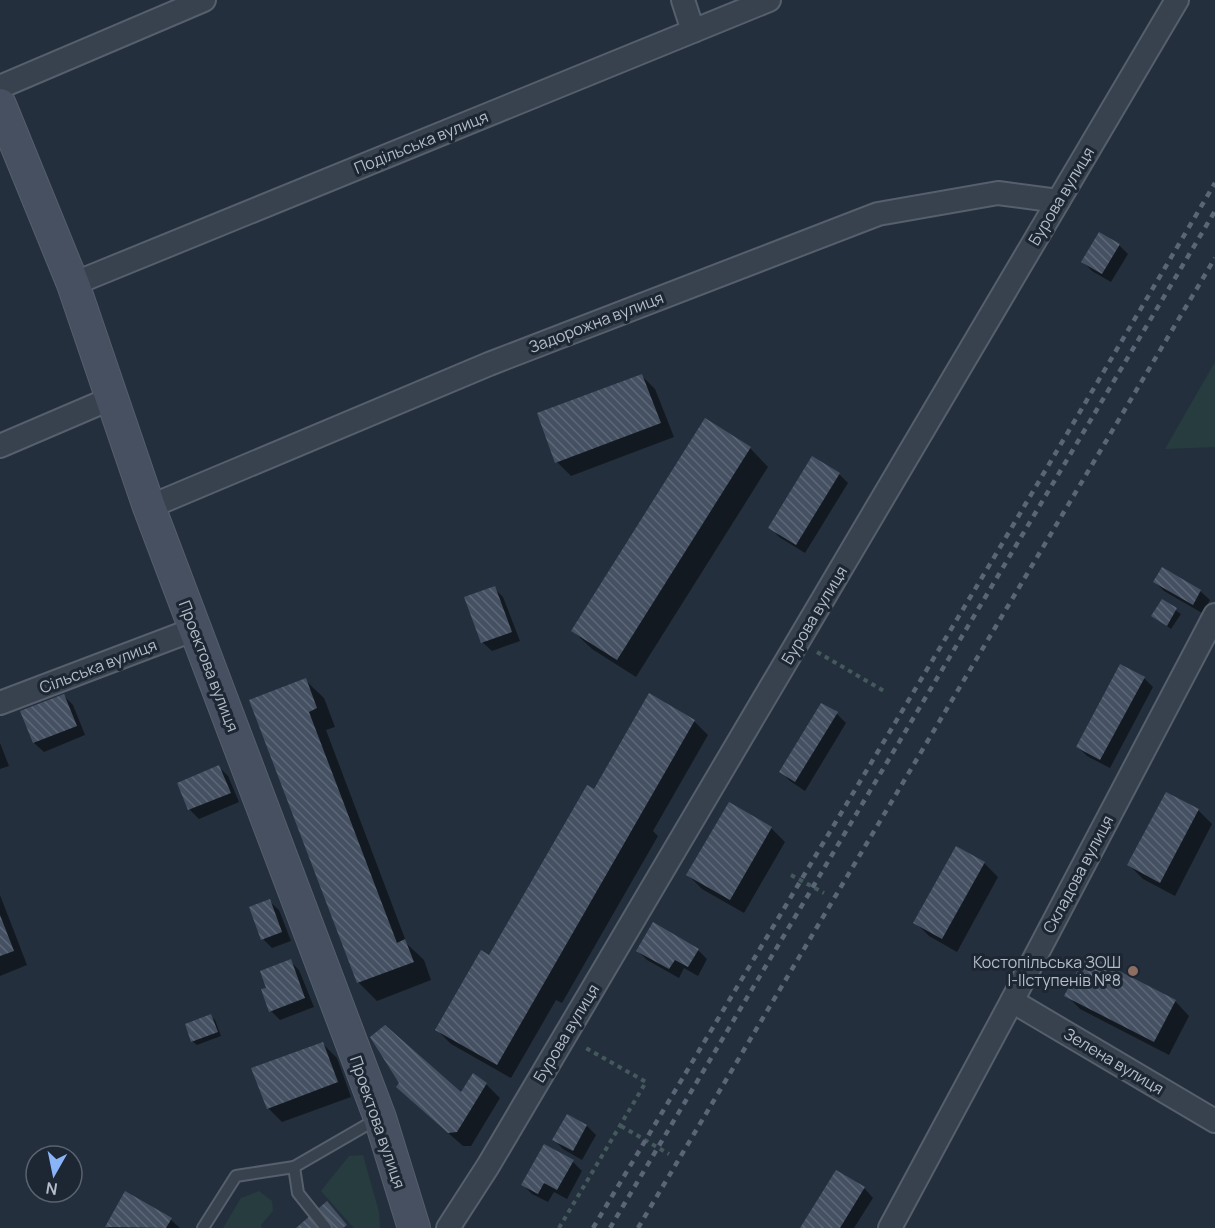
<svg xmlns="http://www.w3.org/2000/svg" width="1215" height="1228" viewBox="0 0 1215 1228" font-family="Manrope,sans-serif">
<defs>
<pattern id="building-back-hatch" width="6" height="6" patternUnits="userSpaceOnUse" patternTransform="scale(1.5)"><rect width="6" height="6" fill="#455162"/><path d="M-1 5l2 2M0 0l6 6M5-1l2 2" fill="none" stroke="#5d6877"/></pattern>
</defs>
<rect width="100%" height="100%" fill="#242f3e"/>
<g fill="#263c3f">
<path d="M1215 362V447L1165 449Z"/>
<path d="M363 1155 379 1212 380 1228H354L321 1191 349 1156Z"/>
<path d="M259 1191 272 1201 273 1211 261 1225 262 1228H223L241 1198Z"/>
</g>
<g fill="#0007">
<path d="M1119 245 1128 254 1111 282 1092 271 1083 262Z"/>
<path d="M641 375 655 389 674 437 571 476 557 462Z"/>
<path d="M750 448 768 467 636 677 592 649 573 631Z"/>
<path d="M839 474 848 483 805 553 779 537 770 527Z"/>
<path d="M1155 582 1200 591 1210 600 1202 613 1164 591Z"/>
<path d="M494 588 503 597 520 641 492 651 482 642Z"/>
<path d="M1162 601 1181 614 1171 629 1153 616Z"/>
<path d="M1144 678 1153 687 1110 768 1087 756 1078 747Z"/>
<path d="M305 680 324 698 335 727 326 730 407 944 424 960 431 980 377 1001 358 982 251 701Z"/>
<path d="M64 696 73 705 85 735 44 752 34 743 22 712Z"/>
<path d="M837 714 846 723 805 791 790 781 781 772Z"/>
<path d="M694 721 708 735 653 831 658 836 562 1003 556 1000 511 1078 451 1044 437 1030 490 957 600 795Z"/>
<path d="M0 743 9 766 0 769Z"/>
<path d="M219 767 228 776 239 802 199 819 189 809 179 783Z"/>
<path d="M1198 810 1212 824 1175 896 1143 879 1129 865Z"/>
<path d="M771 828 785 842 744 913 702 889 688 875Z"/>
<path d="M984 863 998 877 957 952 929 936 915 922Z"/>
<path d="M0 895 27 965 0 976Z"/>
<path d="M269 901 279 910 291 941 272 948 263 939Z"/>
<path d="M698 950 707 959 698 976 684 968 679 978 647 960 638 951Z"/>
<path d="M290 961 299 970 314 1007 280 1020 271 1011 268 989Z"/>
<path d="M1066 995 1175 1001 1189 1016 1169 1055 1080 1009Z"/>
<path d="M211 1016 215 1020 221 1036 197 1045 192 1041Z"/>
<path d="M323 1044 337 1058 351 1097 282 1122 268 1108Z"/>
<path d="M486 1084 500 1098 471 1146H463L412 1101 461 1094Z"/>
<path d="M568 1116 587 1126 596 1135 582 1160 563 1149 554 1140Z"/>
<path d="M573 1162 582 1171 567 1199 554 1192 548 1202 532 1194 523 1185Z"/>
<path d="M864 1188 873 1198 854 1228H802Z"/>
<path d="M126 1193 171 1220 180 1228H109L107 1226Z"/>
</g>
<g fill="url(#building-back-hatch)">
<path d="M1099 232 1120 244 1102 274 1081 262Z"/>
<path d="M642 374 661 423 555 463 537 413Z"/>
<path d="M705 418 751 447 617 660 571 631Z"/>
<path d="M812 456 840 473 796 545 768 528Z"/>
<path d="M1162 567 1201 590 1193 605 1153 582Z"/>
<path d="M495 586 512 632 481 643 464 597Z"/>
<path d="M1162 599 1177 608 1167 626 1151 616Z"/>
<path d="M1120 664 1145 677 1100 760 1076 747Z"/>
<path d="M306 678 317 708 309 712 397 943 405 939 414 962 357 983 249 700Z"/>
<path d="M649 693 695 720 497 1065 435 1030 481 950 489 955 587 785 594 789Z"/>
<path d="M64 694 77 726 33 743 20 711Z"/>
<path d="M821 703 838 712 795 782 779 772Z"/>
<path d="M219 765 231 793 188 810 177 783Z"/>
<path d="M1166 792 1199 809 1160 883 1127 865Z"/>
<path d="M729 802 772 827 730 900 686 875Z"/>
<path d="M956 846 985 862 942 939 913 923Z"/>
<path d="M270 899 282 932 261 940 249 907Z"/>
<path d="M0 915 14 951 0 956Z"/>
<path d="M653 922 699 949 688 967 675 960 669 969 636 951Z"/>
<path d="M1086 954 1176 1000 1154 1042 1064 996Z"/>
<path d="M291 959 305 998 269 1012 261 989 266 988 260 971Z"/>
<path d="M211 1014 218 1032 191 1042 185 1024Z"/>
<path d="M385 1025 461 1092 473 1073 487 1083 457 1132 448 1133 396 1087 399 1083 370 1037Z"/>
<path d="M323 1042 338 1082 267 1109 251 1068Z"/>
<path d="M567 1114 587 1125 573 1151 552 1140Z"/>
<path d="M544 1144 574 1160 557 1190 544 1183 538 1194 521 1185Z"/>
<path d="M836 1170 865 1187 840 1228H800Z"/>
<path d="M125 1191 172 1218 166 1228 105 1227Z"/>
<path d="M327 1201 347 1225 343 1228H296Z"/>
</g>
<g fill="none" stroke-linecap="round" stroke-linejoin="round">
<defs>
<g id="service">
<path d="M294 1167 298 1193 326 1228"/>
<path d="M203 1228 236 1176 294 1167 377 1119"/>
</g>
<g id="minor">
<path d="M683 0 693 31"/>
<path d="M0 87 204 0"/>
<path d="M73 284 769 0"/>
<path d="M0 446 112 398"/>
<path d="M149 507 489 364 878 214 998 193 1058 201"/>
<path d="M0 703 195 629"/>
<path d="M1012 1001 1215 1121"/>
<path d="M448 1228 488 1166 1177 0"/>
<path d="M890 1228 1012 1001 1215 615"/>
</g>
<path id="secondary" d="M0 105 73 284 149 507 380 1118 414 1228"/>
</defs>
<use href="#service" stroke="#565f6c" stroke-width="14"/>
<use href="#minor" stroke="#565f6c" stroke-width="26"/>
<use href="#secondary" stroke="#565f6c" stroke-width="34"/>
<g stroke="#44595c" stroke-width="4" stroke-dasharray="4.5 4.5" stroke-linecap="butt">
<path d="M817 652 884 691"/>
<path d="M791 875 824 893"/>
<path d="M621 1126 669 1154"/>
<path d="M559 1228 646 1082 584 1047"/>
</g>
<use href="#service" stroke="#38414e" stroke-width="10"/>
<use href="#minor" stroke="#38414e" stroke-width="22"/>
<use href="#secondary" stroke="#465061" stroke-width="32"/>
<g stroke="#5a6575" stroke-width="4.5" stroke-dasharray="6 6" stroke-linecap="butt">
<path d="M593 1228 999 549 1215 183"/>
<path d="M610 1228 1215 211"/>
<path d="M638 1228 1215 258"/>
</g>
</g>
<circle fill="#8d6e63" stroke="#1d2633" stroke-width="2" cx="1133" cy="971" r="6"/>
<g text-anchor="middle" stroke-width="6" stroke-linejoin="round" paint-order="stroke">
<g font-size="16" fill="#b4bcc9" stroke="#1d2633">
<text transform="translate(421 142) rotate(-22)" y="6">Подільська вулиця</text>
<text transform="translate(1061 196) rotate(-59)" y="6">Бурова вулиця</text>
<text transform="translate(596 322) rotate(-21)" y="6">Задорожна вулиця</text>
<text transform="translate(814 615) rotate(-59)" y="6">Бурова вулиця</text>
<text transform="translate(98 666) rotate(-21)" y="6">Сільська вулиця</text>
<text transform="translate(209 666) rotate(69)" y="6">Проектова вулиця</text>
<text transform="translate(1078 874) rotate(-62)" y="6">Складова вулиця</text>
<text transform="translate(566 1033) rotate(-59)" y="6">Бурова вулиця</text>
<text transform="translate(1114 1061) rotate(31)" y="6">Зелена вулиця</text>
<text transform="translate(378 1122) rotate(71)" y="6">Проектова вулиця</text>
</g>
<g font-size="16" fill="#b4bcc9" stroke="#1d2633" text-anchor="end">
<text x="1121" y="968">Костопільська ЗОШ<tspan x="1121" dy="18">І-ІІступенів №8</tspan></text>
</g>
</g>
<g transform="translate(54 1174) rotate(189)"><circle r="28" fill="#1d2633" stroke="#59626f" stroke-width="1.5"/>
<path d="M0-4.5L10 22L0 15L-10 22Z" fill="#8ab4f8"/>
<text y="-9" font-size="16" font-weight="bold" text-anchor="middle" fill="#b4bcc9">N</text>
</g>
</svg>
